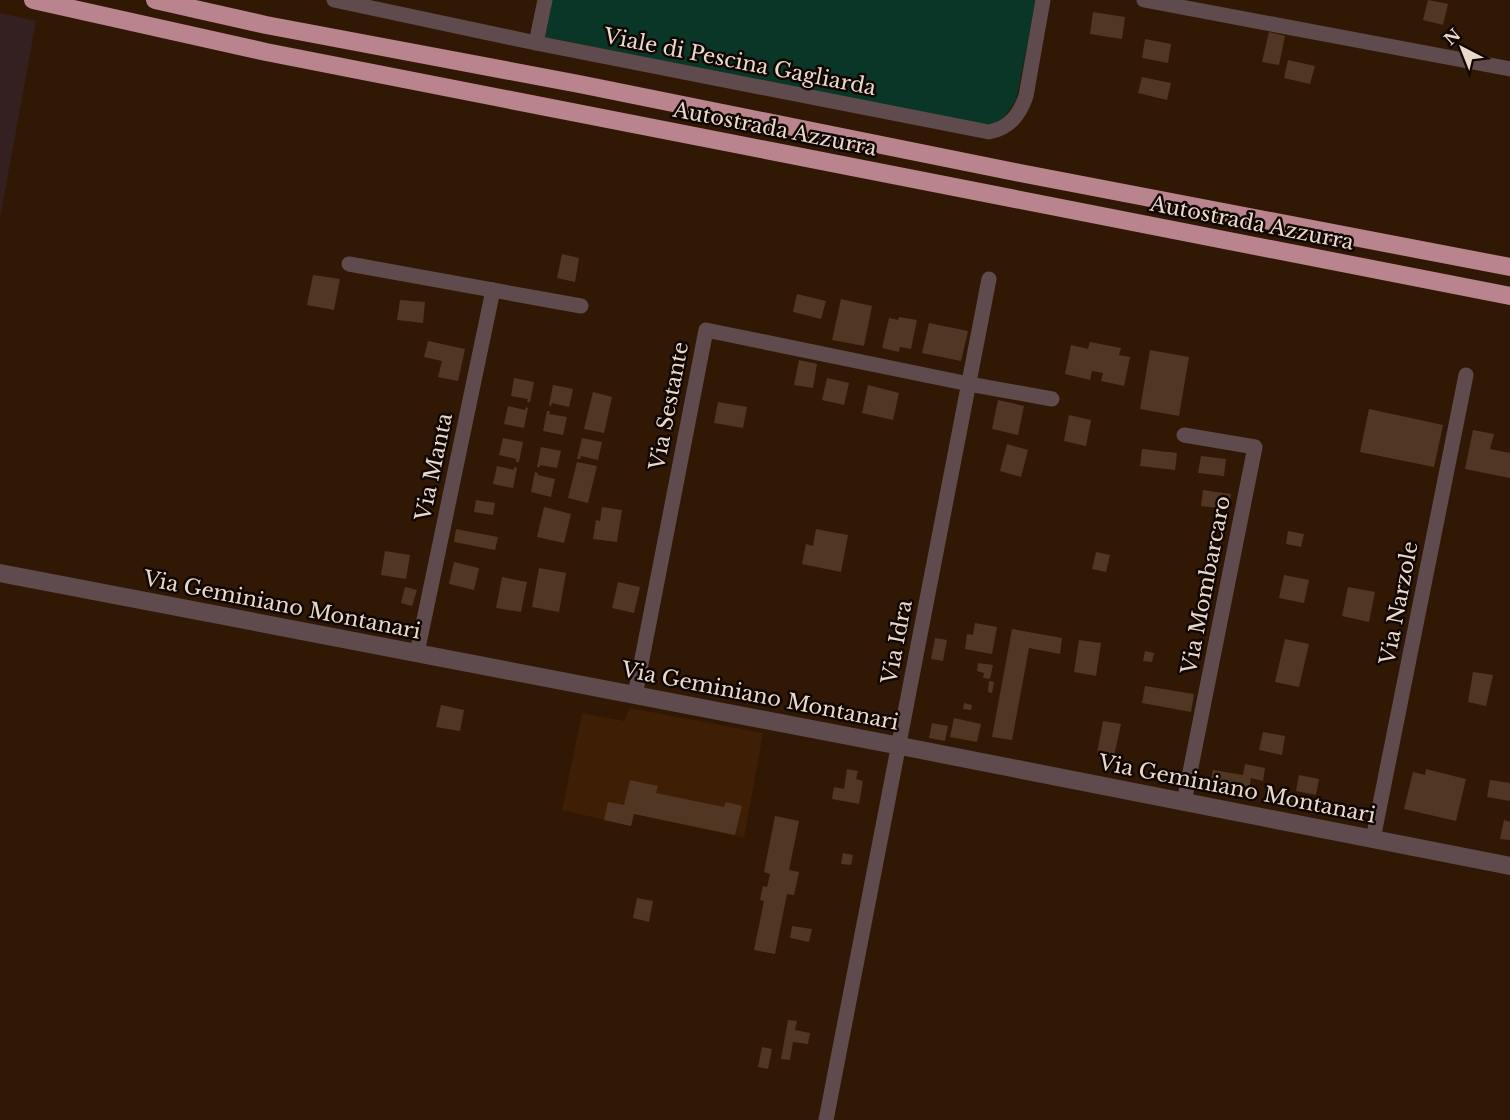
<svg xmlns="http://www.w3.org/2000/svg" width="1510" height="1120" viewBox="0 0 1510 1120" font-family="'Libre Baskerville',serif">
<rect width="100%" height="100%" fill="#311805"/>
<path fill="#3e1f06" d="M630 708 763 733 744 838 634 814 631 826 562 810 582 713 624 721Z"/>
<path fill="#342021" d="M0 13 36 21 0 218Z"/>
<path fill="#093626" d="M552 0H1036L1016 100 1005 116 990 126 545 37Z"/>
<g fill="#513623">
<path d="M1428 0 1448 4 1443 25 1423 20Z"/>
<path d="M1093 12 1125 17 1122 39 1090 34Z"/>
<path d="M1269 32 1285 36 1279 65 1262 62Z"/>
<path d="M1145 39 1171 44 1168 63 1142 58Z"/>
<path d="M1288 60 1315 66 1310 84 1284 78Z"/>
<path d="M1142 77 1171 83 1167 100 1138 93Z"/>
<path d="M562 254 579 258 575 282 557 278Z"/>
<path d="M313 275 340 279 334 310 307 305Z"/>
<path d="M797 294 826 301 821 319 793 312Z"/>
<path d="M841 299 872 306 864 346 832 340Z"/>
<path d="M400 300 425 302 423 323 397 320Z"/>
<path d="M899 317 917 320 911 349 900 347 899 352 882 348 889 318 898 320Z"/>
<path d="M929 323 968 331 961 361 922 353Z"/>
<path d="M428 341 465 349 458 381 438 377 442 361 424 357Z"/>
<path d="M1090 342 1121 348 1119 355 1130 357 1124 386 1101 381 1103 373 1092 371 1090 380 1065 374 1071 345 1088 349Z"/>
<path d="M1150 350 1189 357 1179 416 1140 409Z"/>
<path d="M799 360 817 364 813 388 794 385Z"/>
<path d="M514 378 534 382 530 402H527L528 399 511 396Z"/>
<path d="M827 378 849 383 844 405 822 400Z"/>
<path d="M553 385 573 389 569 407 552 403 551 406 549 405Z"/>
<path d="M868 385 899 393 893 420 862 413Z"/>
<path d="M593 392 612 397 604 433 584 429Z"/>
<path d="M998 400 1024 406 1018 435 992 429Z"/>
<path d="M718 402 747 407 743 428 714 423Z"/>
<path d="M508 406 525 410 526 407 528 408 524 428 504 424Z"/>
<path d="M1369 409 1443 425 1434 467 1360 452Z"/>
<path d="M547 411H550L549 414 567 417 563 435 543 431Z"/>
<path d="M1069 415 1091 420 1086 446 1064 441Z"/>
<path d="M1473 430 1494 434 1490 449 1510 453V478L1465 469Z"/>
<path d="M503 438 523 442 519 462H516V459L499 455Z"/>
<path d="M582 438 602 442 598 460 581 456 580 459H577Z"/>
<path d="M1007 444 1028 450 1021 477 1000 471Z"/>
<path d="M541 447 561 451 557 468 540 465V467H537Z"/>
<path d="M1142 449 1177 453 1175 470 1140 466Z"/>
<path d="M1201 456 1226 459 1224 476 1198 473Z"/>
<path d="M577 462 597 466 588 503 568 498Z"/>
<path d="M497 466 514 470V467L517 468 513 488 493 484Z"/>
<path d="M535 472 538 473V475L555 479 551 497 531 492Z"/>
<path d="M1203 490 1231 494 1229 509 1201 506Z"/>
<path d="M476 500 495 503 493 515 474 512Z"/>
<path d="M544 507 571 514 564 543 537 537Z"/>
<path d="M602 507 622 510 617 542 593 539 596 520 600 521Z"/>
<path d="M456 529 498 537 495 550 454 542Z"/>
<path d="M816 529 848 535 841 572 802 564 806 544 813 546Z"/>
<path d="M1288 531 1304 534 1301 547 1286 544Z"/>
<path d="M385 551 410 555 406 579 381 575Z"/>
<path d="M1096 552 1110 555 1106 572 1092 569Z"/>
<path d="M454 562 479 568 474 590 449 584Z"/>
<path d="M539 568 566 573 559 612 532 607Z"/>
<path d="M1284 575 1309 580 1304 603 1279 598Z"/>
<path d="M502 577 527 582 521 612 496 608Z"/>
<path d="M618 582 640 587 634 613 612 608Z"/>
<path d="M405 587 417 590 412 606 401 603Z"/>
<path d="M1348 587 1375 592 1369 622 1342 616Z"/>
<path d="M975 623 997 627 992 654 965 649 967 634 973 635Z"/>
<path d="M1012 629 1062 638 1060 654 1029 648 1012 740 992 737Z"/>
<path d="M935 638 947 640 943 661 931 659Z"/>
<path d="M1285 639 1309 644 1299 687 1275 682Z"/>
<path d="M1079 640 1101 643 1096 676 1074 672Z"/>
<path d="M1145 651 1154 653 1152 662 1143 661Z"/>
<path d="M978 663 993 665 990 679 983 678 984 673 977 671Z"/>
<path d="M1473 672 1493 675 1486 706 1468 702Z"/>
<path d="M989 681 994 682 992 693 988 692Z"/>
<path d="M1145 686 1194 694 1191 712 1142 703Z"/>
<path d="M964 703 972 705 971 710 963 709Z"/>
<path d="M441 705 464 710 460 731 436 727Z"/>
<path d="M954 718 981 724 977 742 950 737Z"/>
<path d="M1103 721 1121 724 1114 756 1097 753Z"/>
<path d="M932 723 948 726 945 741 929 738Z"/>
<path d="M1263 732 1285 736 1282 755 1259 750Z"/>
<path d="M1245 764 1265 768 1263 781 1251 778 1249 791 1210 784 1213 770 1243 775Z"/>
<path d="M847 769 858 771 856 779 863 781 859 804 832 799 834 787 844 789Z"/>
<path d="M1426 769 1466 779 1456 821 1404 809 1413 772 1425 775Z"/>
<path d="M1299 775 1319 779 1316 795 1296 791Z"/>
<path d="M630 780 658 786 656 793 724 807 726 802 742 806 735 835 634 814 631 826 604 820 608 802 624 805Z"/>
<path d="M1490 780 1510 783V801L1487 797Z"/>
<path d="M775 816 799 821 789 870 799 872 794 895 787 894 775 954 754 950 764 901 760 900 763 886 767 887 770 874 764 872Z"/>
<path d="M1504 820 1510 822V840L1500 839Z"/>
<path d="M843 853 853 855 851 865 841 864Z"/>
<path d="M637 898 653 901 649 922 633 918Z"/>
<path d="M792 926 812 929 809 942 790 938Z"/>
<path d="M788 1020 797 1021 795 1030 810 1033 808 1044 793 1042 790 1060 781 1059Z"/>
<path d="M762 1047 772 1049 768 1069 758 1067Z"/>
</g>
<g fill="none" stroke-linecap="round" stroke-linejoin="round">
<g stroke="#5f4a4e" stroke-width="15">
<path d="M334 0 536 43 989 132C1009 128 1019 116 1026 96L1043 0"/>
<path d="M1144 0 1510 69"/>
<path d="M536 43 545 0"/>
<path d="M349 264 581 306"/>
<path d="M1184 435 1255 447 1184 802"/>
<path d="M417 653 493 290"/>
<path d="M635 695 706 330 969 384 1052 399"/>
<path d="M1373 839 1466 375"/>
<path d="M826 1120 989 279"/>
</g>
<path stroke="#5f4a4e" stroke-width="18" d="M0 573 921 750 1510 866"/>
<g stroke="#b9848e" stroke-width="18">
<path d="M33 0 266 52 1510 296"/>
<path d="M155 0 266 25 579 84 1020 173 1510 267"/>
</g>
</g>
<g text-anchor="middle" stroke-width="5" stroke-linejoin="round" paint-order="stroke">
<g font-size="21" fill="#e9d8cc" stroke="#110702">
<text transform="translate(740 62) rotate(11)" y="7">Viale di Pescina Gagliarda</text>
<text transform="translate(775 129) rotate(11)" y="7">Autostrada Azzurra</text>
<text transform="translate(1252 223) rotate(11)" y="7">Autostrada Azzurra</text>
<text transform="translate(669 406) rotate(-79)" y="7">Via Sestante</text>
<text transform="translate(434 467) rotate(-78)" y="7">Via Manta</text>
<text transform="translate(1206 585) rotate(-79)" y="7">Via Mombarcaro</text>
<text transform="translate(1399 603) rotate(-79)" y="7">Via Narzole</text>
<text transform="translate(282 605) rotate(11)" y="7">Via Geminiano Montanari</text>
<text transform="translate(897 642) rotate(-79)" y="7">Via Idra</text>
<text transform="translate(760 696) rotate(11)" y="7">Via Geminiano Montanari</text>
<text transform="translate(1237 789) rotate(11)" y="7">Via Geminiano Montanari</text>
</g>
</g>
<g transform="translate(1462 48) rotate(318)" stroke="#110702" stroke-width="4.5" paint-order="stroke">
<path d="M0-4.5L10 22L0 15L-10 22Z" fill="#e9d8cc"/>
<text y="-9" font-size="16" font-weight="bold" text-anchor="middle" fill="#e9d8cc">N</text>
</g>
</svg>
